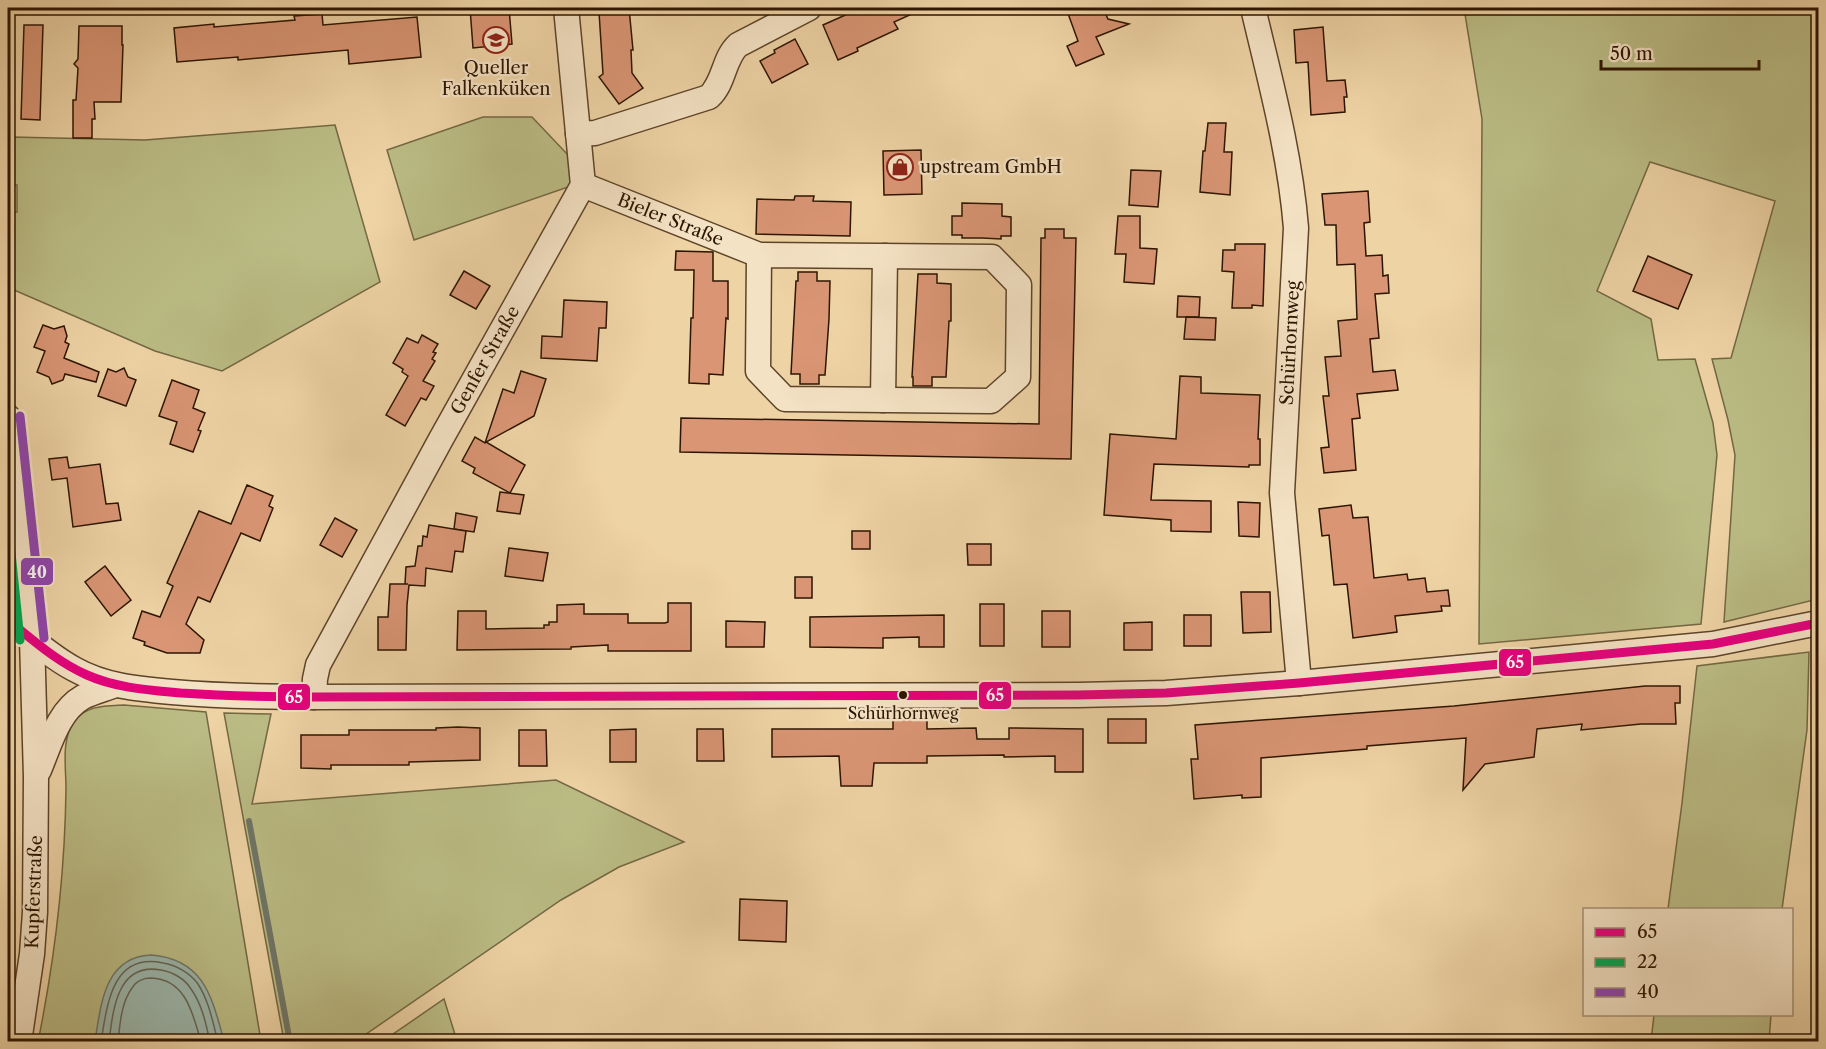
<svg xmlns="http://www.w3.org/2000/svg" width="1826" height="1049" viewBox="0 0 1826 1049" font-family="'Libre Caslon Text',serif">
<rect width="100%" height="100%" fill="#eed3a5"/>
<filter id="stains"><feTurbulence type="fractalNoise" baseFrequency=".00333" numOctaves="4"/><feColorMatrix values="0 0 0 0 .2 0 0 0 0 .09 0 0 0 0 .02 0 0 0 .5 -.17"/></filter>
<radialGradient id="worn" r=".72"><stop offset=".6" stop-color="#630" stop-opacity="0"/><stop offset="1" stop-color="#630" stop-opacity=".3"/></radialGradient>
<g fill="#bbbc85" stroke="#746842" stroke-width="1.5">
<path d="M1464 8H1818V599L1724 622 1735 455 1728 420 1712 359 1731 358 1775 201 1650 162 1597 291 1651 319 1658 360 1695 359 1713 423 1717 455 1701 624 1479 644 1482 119Z"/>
<path d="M483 117H532L569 156 571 186 414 240 387 150Z"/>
<path d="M335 125 380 282 222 371 155 351 14 290 12 212H17V185H12L11 137 145 140Z"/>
<path d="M1809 652 1807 730 1782 909H1668L1682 803 1697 666Z"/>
<path d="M124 705 206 712 261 1041 38 1042C55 958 65 873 66 788 66 768 61 739 74 722 86 705 105 706 124 705Z"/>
<path d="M224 713 271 714 252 804 556 780 684 842 619 867 561 900 356 1041H284Z"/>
<path d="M444 999 457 1041H383Z"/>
<path d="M1654 1015H1771L1769 1041H1651Z"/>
</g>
<path fill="#9bb7ad" stroke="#6f7668" stroke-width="1.5" d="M151 955C204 959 212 997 224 1041H95C101 1005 104 957 151 955Z"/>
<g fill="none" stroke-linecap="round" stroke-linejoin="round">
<g stroke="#646656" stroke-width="1.5">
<path d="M101 1042C107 1005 112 952 163 963 176 965 190 973 198 984 209 1001 213 1023 218 1042"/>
<path d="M109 1042C113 1010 117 962 161 970 173 972 185 979 191 989 202 1004 206 1024 210 1042"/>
<path d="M118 1042C120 1024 121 1003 132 988 136 981 144 978 151 978 186 979 193 1014 201 1042"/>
</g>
<path stroke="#6f7668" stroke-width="6" d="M249 821 290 1042"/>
</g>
<g fill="#d99574" stroke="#2d1500" stroke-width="1.5">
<path d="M470 8H509L512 44 473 48Z"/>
<path d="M613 8H629L633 50H631L632 73 643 88 619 104 599 77 603 74 599 12 613 10Z"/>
<path d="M861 8H925L894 22 898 29 857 48 858 51 838 60 823 25Z"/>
<path d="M1066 8H1103L1108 19 1129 24 1096 37 1104 54 1076 66 1067 46 1078 41Z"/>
<path d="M322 14 323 25 417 17 421 57 349 64 348 50 238 60V57L177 62 174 28 214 24V27L295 20 294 16Z"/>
<path d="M24 25H43L40 120 21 119Z"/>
<path d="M79 26H122V45H123L121 102H94L95 119H92V138H73V100H76L78 68 74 64 78 59Z"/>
<path d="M1323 27 1327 81 1345 80 1347 97H1344L1345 112 1311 115 1308 62 1296 63 1294 30Z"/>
<path d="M795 39 808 64 772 83 760 61 775 53 774 50Z"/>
<path d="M1208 123H1226L1224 152H1232L1230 195 1200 192 1203 151H1205Z"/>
<path d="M921 150 922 194 884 195 883 151Z"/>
<path d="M1131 170 1161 171 1158 207 1129 205Z"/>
<path d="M1368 191 1370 222 1364 223 1366 256 1382 255 1383 276 1388 275 1389 293 1375 294 1379 338 1370 339 1373 372 1395 370 1398 390 1357 394 1360 418 1352 419 1356 470 1324 473 1321 448 1329 447 1323 396H1329L1325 357 1341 356 1338 321 1357 319 1355 264 1337 265 1336 225H1325L1322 194Z"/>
<path d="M795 196H814L813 201 851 202 850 236 756 234 757 199 794 200Z"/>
<path d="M962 203 1002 204V216L1011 217V236H1001V239L982 238H962V235H952V216H962Z"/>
<path d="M1118 216H1140V248L1157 249 1154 284 1124 282 1126 254H1115Z"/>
<path d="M1045 229H1064V238H1076L1071 459 680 452 681 418 1039 424 1041 238H1045Z"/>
<path d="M1235 244H1265L1263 306 1252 305V308H1232L1234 272 1222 271 1223 250H1235Z"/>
<path d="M676 251 713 252V281H728V319L726 318 723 375 709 374V384L689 383 691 318H693L694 270H675Z"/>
<path d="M1648 256 1692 275 1678 309 1633 291Z"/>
<path d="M464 271 490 286 476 309 450 295Z"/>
<path d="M798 272H817V281H830L829 319 825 375H819V384H800V374H791L796 281H798Z"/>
<path d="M918 274H937V283L951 284V321H949L946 377H932V386H913V377H912Z"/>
<path d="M1178 296 1200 297 1199 317H1177Z"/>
<path d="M564 300 607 302 606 328H599L597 361 541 358 542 336 562 337Z"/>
<path d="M1186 317 1216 318 1215 340 1184 339Z"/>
<path d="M43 325 54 329 64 326 67 336 65 342 69 344 64 358 99 372 96 382 65 374 63 380 52 384 49 377 37 372 45 351 34 347Z"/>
<path d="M422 335 438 344 433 352 436 353 432 359 435 361 423 381 434 386 426 400 421 398 405 426 386 415 408 376 402 372 403 369 393 363 407 338 418 343Z"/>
<path d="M124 368 128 377 136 380 126 406 98 396 108 369 116 372Z"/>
<path d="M521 371 546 379 534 416 486 442 525 465 510 493 473 473 475 468 462 461 475 437 485 443 503 389 514 393Z"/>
<path d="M1180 376 1201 377V393L1260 395 1258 439H1260V465H1249V467L1154 464 1151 500 1211 501V532L1171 531V520L1104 515 1110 434 1176 439Z"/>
<path d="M172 380 199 390 193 408 205 413 198 430 201 431 193 452 170 444 177 422 159 416Z"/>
<path d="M67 457 69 468 100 464 106 504 118 503 121 520 73 527 67 478 52 480 49 459Z"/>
<path d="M247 485 273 496 269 506 273 508 260 541 241 533 210 602 198 597 186 624 204 640 200 653H167L144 645 145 642 133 638 142 611 160 617 173 586 167 583 199 511 231 524Z"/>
<path d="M500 492 524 495 520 514 497 511Z"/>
<path d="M1238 502 1260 503 1259 537 1239 536Z"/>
<path d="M1351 505 1353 518 1368 517 1374 578 1407 574 1408 580 1425 578 1427 592 1448 590 1450 606H1441L1442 611 1395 616 1397 632 1353 638 1347 584 1334 585 1329 535 1322 536 1319 509Z"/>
<path d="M456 513 477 517 474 532 454 529Z"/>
<path d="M335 518 357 530 342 557 320 545Z"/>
<path d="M429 525 466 531 463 552 455 551 452 572 426 568 425 586 409 585 407 605 406 650H378V617H388L390 584H408H405L406 567 415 566 418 546H422L423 536 427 537Z"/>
<rect x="852" y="531" width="18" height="18"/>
<path d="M967 544H991V565H968Z"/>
<path d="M509 548 548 553 543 581 505 576Z"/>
<path d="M105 566 131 600 111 616 85 582Z"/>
<rect x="795" y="577" width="17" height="21"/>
<path d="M1241 592H1270L1271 632 1243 633Z"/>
<path d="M668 603H691V651H608V645L571 647V649L457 650 458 611H486V629L544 628V625H549V622H557V605L584 604V614H628V623H665L668 622Z"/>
<rect x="980" y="604" width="24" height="42"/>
<rect x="1042" y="611" width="28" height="36"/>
<path d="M944 615V647H919V637L883 638V648L810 647V617Z"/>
<rect x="1184" y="615" width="27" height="31"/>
<path d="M726 621 765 622 764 647H726Z"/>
<path d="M1152 622V650H1124V623Z"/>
<path d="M1645 686H1680V703H1675L1676 724H1641L1581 730 1582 724 1537 729 1534 757 1485 764 1463 790 1466 738 1367 746V749L1261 758V797L1242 798V795L1194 799 1191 759H1198L1195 725 1454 706Z"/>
<path d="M893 717 927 718V729L976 728 977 739H1009V728L1083 729V772H1055V756L1004 757V755L927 756V763H874L872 786H841L839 756 772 757V729H893Z"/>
<rect x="1108" y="719" width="38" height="24"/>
<path d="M458 727 480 728V760L409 762V765H331V769L301 768V735H349V730H436V728Z"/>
<path d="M636 729V762H610V730Z"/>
<path d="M697 729H723L724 761H697Z"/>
<path d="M519 730H546L547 766H519Z"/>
<path d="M740 899 787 901 786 942 739 940Z"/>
</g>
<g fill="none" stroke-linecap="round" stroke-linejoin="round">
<defs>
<g id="minor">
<path d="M1253 8C1270 80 1290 153 1296 228L1282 493 1299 683"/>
<path d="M578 134 595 133 709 97C725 82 723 59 738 45L809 8"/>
<path id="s1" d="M583 185 759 255 992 257 1019 285 1018 377 991 401 785 399 758 371 759 255"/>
<path d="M883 400 885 256"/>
<path d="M8 417 32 639 36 777 35 912 32 954 19 1042"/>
<path d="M8 620C29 637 50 656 74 669 104 686 138 689 172 692 219 696 267 697 314 697L1078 695 1166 693 1299 683 1713 644 1818 623"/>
<path id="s2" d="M314 697 315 679 318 665 441 439 583 185 566 8"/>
<path d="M39 770C50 744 58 711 83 697 93 692 105 689 115 685"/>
</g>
</defs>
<use href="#minor" stroke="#5d4429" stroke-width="27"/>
<use href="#minor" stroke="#f4e2c4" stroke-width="24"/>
<defs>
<path id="bus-1" d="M8 620C33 640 57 662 87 675 116 688 149 690 181 693 225 696 270 697 314 697L1078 695 1166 693 1299 683 1713 644 1818 623"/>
<path id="bus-2" d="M8 524 20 640"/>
<path id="bus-3" d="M20 416 44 638"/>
</defs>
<use href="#bus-1" stroke="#f4e2c4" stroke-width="14"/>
<use href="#bus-2" stroke="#f4e2c4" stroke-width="14"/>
<use href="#bus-3" stroke="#f4e2c4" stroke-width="14"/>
<use href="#bus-1" stroke="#e5007d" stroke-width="9"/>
<use href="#bus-2" stroke="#00a651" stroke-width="9"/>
<use href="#bus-3" stroke="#8e44ad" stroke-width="9"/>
</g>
<defs>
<symbol id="school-ring" viewBox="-11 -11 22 22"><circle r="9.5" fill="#f4e2c4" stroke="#8f2418" stroke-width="1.5"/><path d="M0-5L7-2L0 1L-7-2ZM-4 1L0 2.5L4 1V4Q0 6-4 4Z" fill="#8f2418"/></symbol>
<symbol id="shop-ring" viewBox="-11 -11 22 22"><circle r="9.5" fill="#f4e2c4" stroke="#8f2418" stroke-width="1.5"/><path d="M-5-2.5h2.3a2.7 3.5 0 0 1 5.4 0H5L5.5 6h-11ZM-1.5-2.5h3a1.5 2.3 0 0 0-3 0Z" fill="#8f2418"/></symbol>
</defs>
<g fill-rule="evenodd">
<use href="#school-ring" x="481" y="25" width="30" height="30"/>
<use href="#shop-ring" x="885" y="152" width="30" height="30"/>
</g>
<circle fill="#2d1500" stroke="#f4e2c4" stroke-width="2" cx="903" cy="695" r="5"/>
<g text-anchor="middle" stroke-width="4.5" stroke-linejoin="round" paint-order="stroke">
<g font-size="16" fill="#2d1500" stroke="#f4e2c4">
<text x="903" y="719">Schürhornweg</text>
</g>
<g font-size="18" fill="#2d1500" stroke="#f4e2c4">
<text x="496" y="74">Queller<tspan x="496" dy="21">Falkenküken</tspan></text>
<text x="920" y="173" text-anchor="start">upstream GmbH</text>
</g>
<g font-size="18" fill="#2d1500" stroke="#f4e2c4">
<text dy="6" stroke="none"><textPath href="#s1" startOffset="94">Bieler Straße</textPath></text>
<text transform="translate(1290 343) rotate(-87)" y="6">Schürhornweg</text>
<text dy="6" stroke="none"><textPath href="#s2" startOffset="380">Genfer Straße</textPath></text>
<text transform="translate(34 892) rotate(-88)" y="6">Kupferstraße</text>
</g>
</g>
<g stroke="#f4e2c4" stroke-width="2">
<rect x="20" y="557" width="34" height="29" rx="6" fill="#8e44ad"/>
<rect x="1498" y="648" width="34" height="29" rx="6" fill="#e5007d"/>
<rect x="978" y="681" width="34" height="29" rx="6" fill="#e5007d"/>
<rect x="277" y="683" width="34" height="28" rx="6" fill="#e5007d"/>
</g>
<g font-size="16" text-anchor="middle" font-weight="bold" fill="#fff">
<text x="37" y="578">40</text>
<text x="1515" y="668">65</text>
<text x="995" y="701">65</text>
<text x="294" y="703">65</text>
</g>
<rect width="1826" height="1049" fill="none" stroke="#eed3a5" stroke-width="30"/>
<rect x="9" y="9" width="1808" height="1031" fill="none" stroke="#2d1500" stroke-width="3"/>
<rect x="15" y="15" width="1796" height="1019" fill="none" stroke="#2d1500" stroke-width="1.5"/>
<rect x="1583" y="908" width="210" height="108" fill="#f4e2c4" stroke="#a49076" stroke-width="1.5"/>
<rect x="1595" y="928" width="30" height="9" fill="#e5007d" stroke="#a49076" stroke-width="1.5"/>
<text x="1637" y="938" font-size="18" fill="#2d1500">65</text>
<rect x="1595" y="958" width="30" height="9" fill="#00a651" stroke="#a49076" stroke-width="1.5"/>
<text x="1637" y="968" font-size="18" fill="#2d1500">22</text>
<rect x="1595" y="988" width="30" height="9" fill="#8e44ad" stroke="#a49076" stroke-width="1.5"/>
<text x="1637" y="998" font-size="18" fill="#2d1500">40</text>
<path d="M1601 60v9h158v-9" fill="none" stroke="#2d1500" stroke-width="3"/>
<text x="1610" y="60" font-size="18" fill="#2d1500" stroke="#f4e2c4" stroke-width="4.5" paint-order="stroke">50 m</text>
<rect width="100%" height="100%" filter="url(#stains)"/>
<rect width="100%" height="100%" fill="url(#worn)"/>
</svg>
